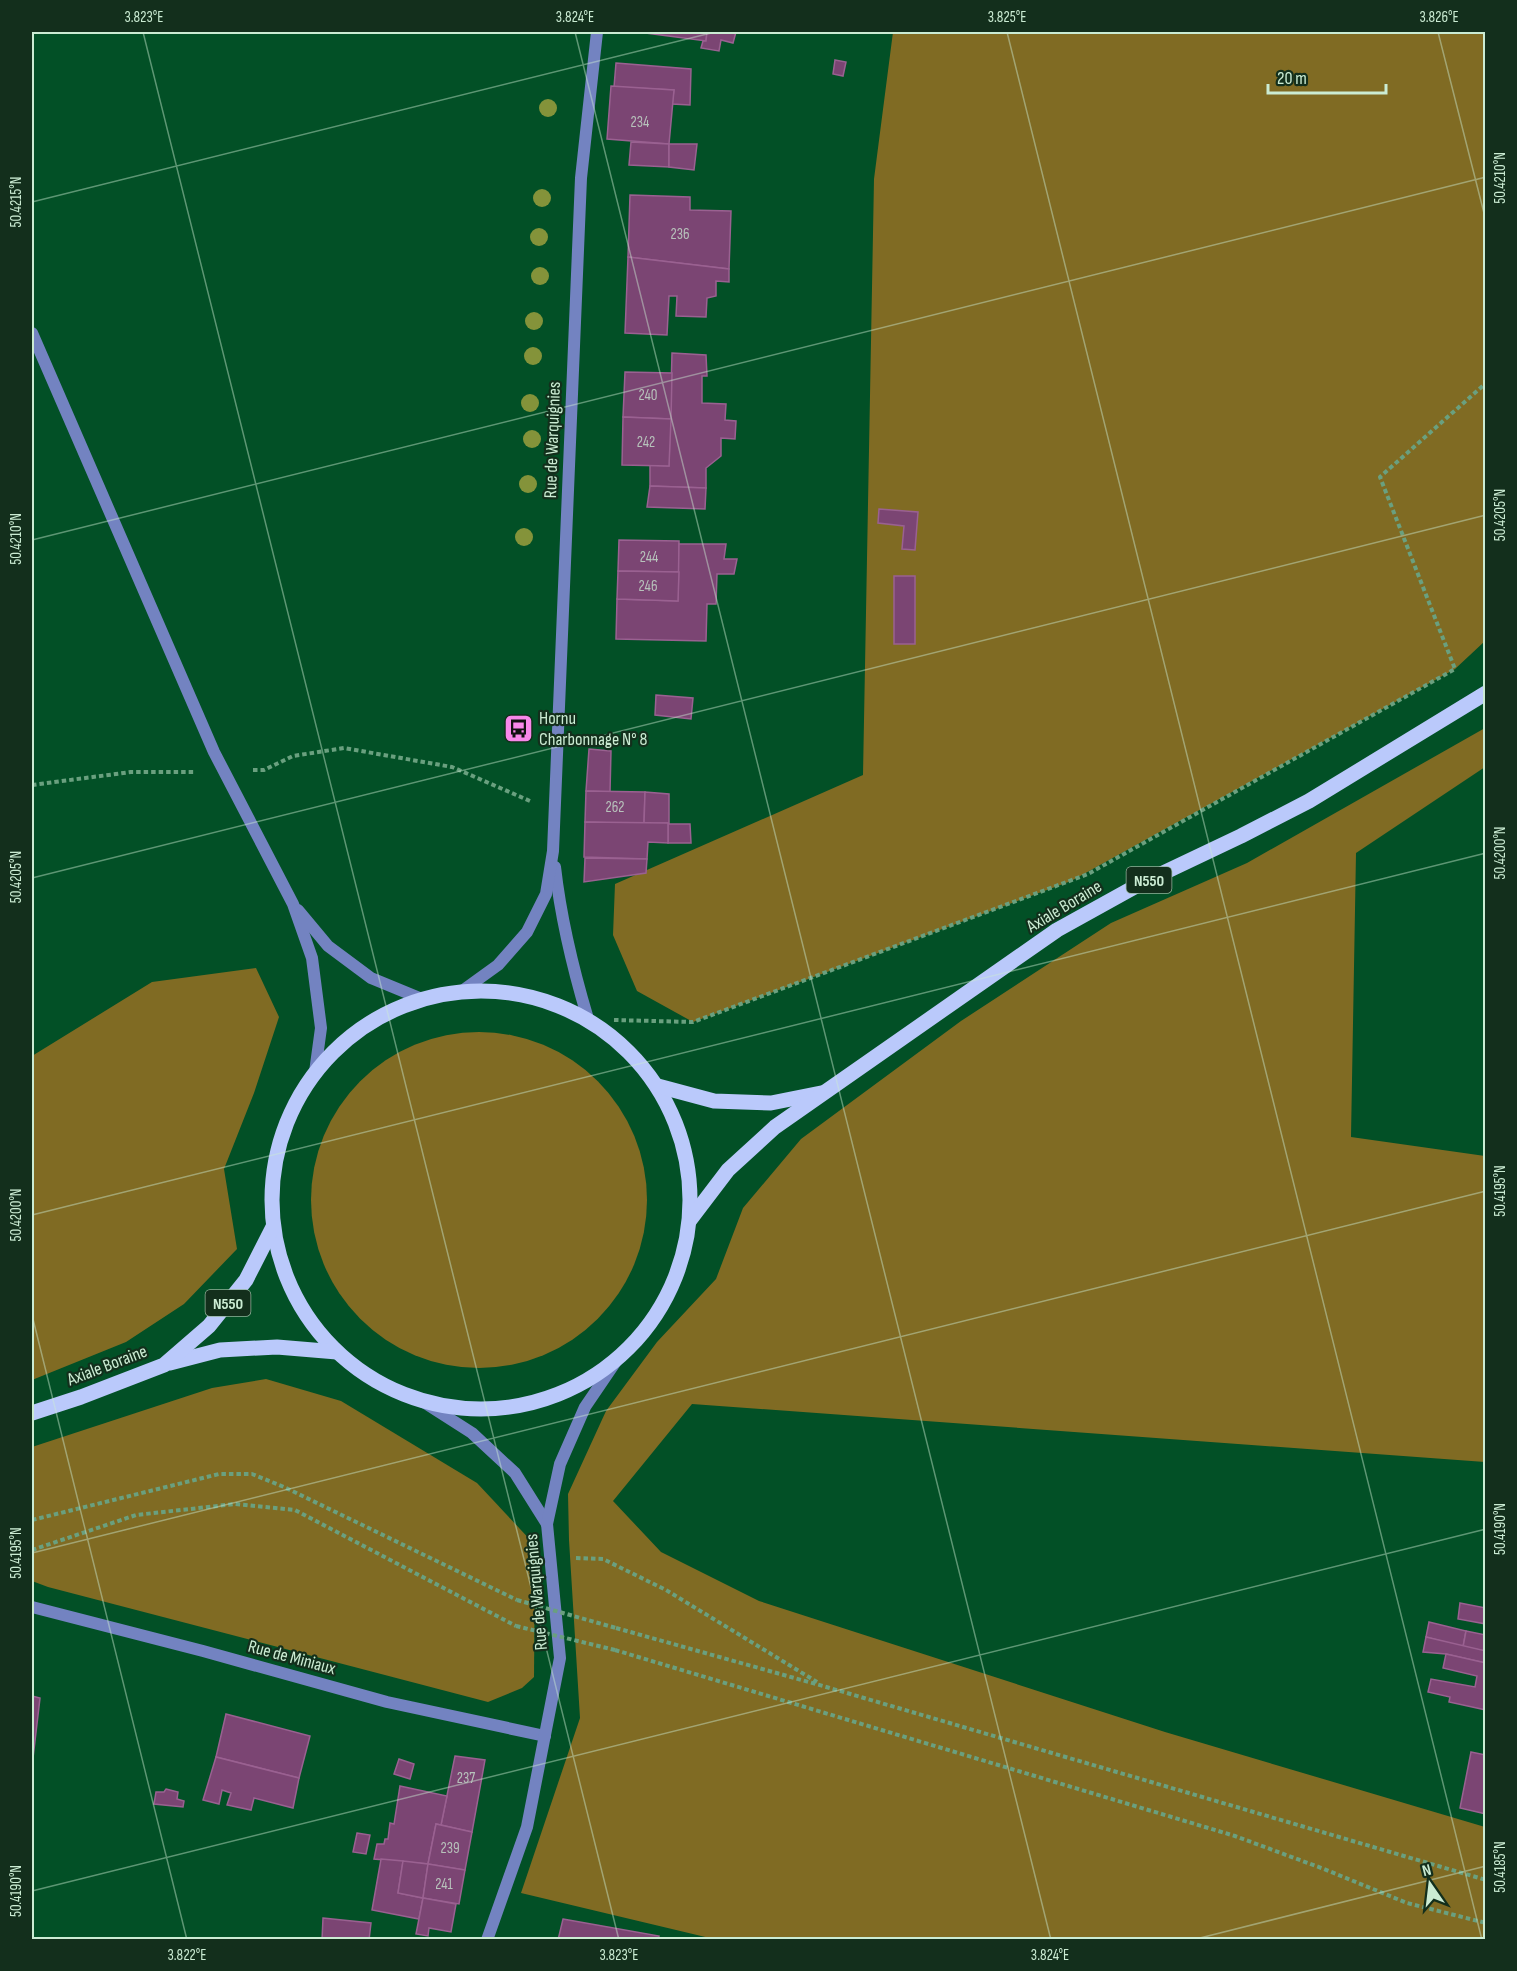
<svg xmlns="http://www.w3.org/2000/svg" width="1517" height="1971" viewBox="0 0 1517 1971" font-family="'Sofia Sans Condensed',sans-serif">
<rect width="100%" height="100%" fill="#025026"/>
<g fill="#806b23">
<path d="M893 32H1485V641L1455 669 1071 881 693 1022 637 991 613 935 615 884 863 775 874 179Z"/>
<path d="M1485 728V767L1356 853 1351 1137 1485 1156V1462L692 1404 613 1501 661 1552 759 1601 1165 1732 1485 1827V1939L718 1940 521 1893 580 1718 569 1540 568 1494 606 1411 657 1342 716 1279 743 1208 801 1139 961 1021 1111 923 1247 863Z"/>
<path d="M256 968 279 1017 254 1093 224 1169 237 1249 184 1304 126 1342 32 1380V1056L152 982Z"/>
<circle cx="479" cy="1200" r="168"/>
<path d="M266 1379 341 1401 477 1483 535 1545 534 1677 522 1688 488 1702 48 1587 32 1581V1447L212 1388Z"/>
</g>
<g fill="#7b4573" stroke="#9a6191" stroke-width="1.5">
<path d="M646 32H707L706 41 646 33Z"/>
<path d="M707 32H736L733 43 721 40 719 51 701 48 703 41H706Z"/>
<path d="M835 60 846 62 843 76 833 74Z"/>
<path d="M616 63 691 69 690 105 672 104 674 90 614 87Z"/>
<path d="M611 86 674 90 669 144 607 139Z"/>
<path d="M631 142 669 144V167L629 165Z"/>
<path d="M669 144H697L694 170 669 167Z"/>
<path d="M630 195 690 197V210L731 211 729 269 628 257Z"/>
<path d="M628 257 729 269V282L716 281V296L707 298 706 317 676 316 677 296H669L667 335 625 333Z"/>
<path d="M672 353 706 355 707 376H702V403L726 404 725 420 736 421 735 439 721 438V456L706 468V488L650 486V465L669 466Z"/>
<path d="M625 372 672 373 671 419 623 417Z"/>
<path d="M623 417 671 419 669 466 622 465Z"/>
<path d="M650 486 706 488 705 509 647 507Z"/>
<path d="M879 509 918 512 915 550 902 549 904 526 878 523Z"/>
<path d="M619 540 679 541V572L618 571Z"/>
<path d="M679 544H726L724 559H737L734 574H717L716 604H707L706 641 616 639 617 599 678 601Z"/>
<path d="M618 571 679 572 678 601 617 599Z"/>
<rect x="894" y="576" width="21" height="68"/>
<path d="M656 695 693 698 691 719 655 715Z"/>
<path d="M589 749 611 751 610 792 586 791Z"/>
<path d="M586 791 645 792 644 824 585 822Z"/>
<path d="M645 792 669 794V824H690L691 843H668V823L644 824Z"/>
<path d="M585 822 668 823V843L648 842 647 859 584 857Z"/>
<path d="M585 858 647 859 646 873 584 882Z"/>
<path d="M1460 1603 1486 1608V1624L1458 1619Z"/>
<path d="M1429 1622 1466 1631 1463 1647 1426 1637Z"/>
<path d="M1466 1631 1486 1635V1651L1463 1647Z"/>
<path d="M1426 1637 1486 1651V1663L1446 1654 1423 1652Z"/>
<path d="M1446 1654 1486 1663V1710L1449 1702 1450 1697 1428 1692 1431 1679 1475 1687 1477 1676 1443 1668Z"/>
<path d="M32 1696 40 1698 33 1758H32Z"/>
<path d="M226 1714 310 1736 299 1778 216 1757Z"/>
<path d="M1471 1752 1486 1755V1814L1460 1808Z"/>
<path d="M455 1756 485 1760 472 1832 441 1825Z"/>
<path d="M216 1757 299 1778 293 1808 254 1798 251 1810 227 1805 231 1793 222 1790 219 1804 203 1800Z"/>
<path d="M399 1759 414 1764 410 1779 394 1774Z"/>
<path d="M400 1786 447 1796 441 1825 436 1824 428 1864 374 1859 377 1844H384L385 1839H388L390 1823 394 1824Z"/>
<path d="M166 1789 178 1792 177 1799 184 1801 183 1807 154 1804 156 1792H164Z"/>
<path d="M436 1824 472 1832 465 1870 428 1864Z"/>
<path d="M357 1833 370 1835 366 1854 353 1852Z"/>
<path d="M381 1859 403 1861 398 1893 423 1898 419 1919 372 1910Z"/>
<path d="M403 1861 428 1864 423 1898 398 1893Z"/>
<path d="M428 1864 465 1870 459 1904 423 1898Z"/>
<path d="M423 1898 456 1904 451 1932 429 1928 428 1936 416 1934Z"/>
<path d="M323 1918 371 1923 369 1940H322Z"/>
<path d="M563 1919 659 1936 658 1940H558Z"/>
</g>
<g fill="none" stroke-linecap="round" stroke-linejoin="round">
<g stroke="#6aa07f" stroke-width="4" stroke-dasharray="4.5 3" stroke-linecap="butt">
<path d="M253 770H264L293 756 344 748 452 767 530 801"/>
<path d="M32 785 131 772H194"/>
<path d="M614 1020 693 1022 1088 874 1455 669 1380 477 1486 383"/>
<path d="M32 1520 219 1474H252L284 1487 517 1600"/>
<path d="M32 1550 136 1515 235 1504 295 1510 516 1626"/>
<path d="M576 1558 603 1559 666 1590 817 1682"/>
<path d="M616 1628 823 1686 1486 1880"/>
<path d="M615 1650 1235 1836 1324 1869 1407 1903 1486 1923"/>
</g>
<g stroke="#7383c1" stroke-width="12">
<path d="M32 333 214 752 293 904 312 958 321 1028 315 1072"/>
<path d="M298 910 328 946 371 978 422 999"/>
<path d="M32 1607 203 1651 387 1702 545 1736"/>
</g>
<g stroke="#7383c1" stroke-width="12">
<path d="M555 867C561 920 573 969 588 1019"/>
<path d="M462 991 498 965 527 932 546 894 553 851 581 178 597 32"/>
<path d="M422 1401 472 1433 515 1473 547 1524"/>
<path d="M487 1940 527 1827 560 1658 547 1524 560 1464 585 1407 619 1357"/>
</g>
<g stroke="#bac9fb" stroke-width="15">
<circle cx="481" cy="1200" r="209"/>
<path d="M658 1086 714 1101 771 1103 821 1093"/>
<path d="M690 1220 728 1170 775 1127 1057 930 1140 884 1241 836 1309 801 1486 693"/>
<path d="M170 1363 220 1350 277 1347 337 1352"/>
<path d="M32 1413 81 1397 164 1365 209 1326 246 1280 273 1227"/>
</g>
<g stroke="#6aa07f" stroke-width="4" stroke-dasharray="4.5 3" stroke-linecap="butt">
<path d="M517 1600 616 1628"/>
<path d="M516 1626 615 1650"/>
</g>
</g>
<g fill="#84933a">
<circle cx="548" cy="108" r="9"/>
<circle cx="542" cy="198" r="9"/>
<circle cx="539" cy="237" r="9"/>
<circle cx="540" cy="276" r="9"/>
<circle cx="534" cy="321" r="9"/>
<circle cx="533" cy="356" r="9"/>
<circle cx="530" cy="403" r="9"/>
<circle cx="532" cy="439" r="9"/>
<circle cx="528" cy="484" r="9"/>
<circle cx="524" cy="537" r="9"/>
</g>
<path fill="none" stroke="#cbecd3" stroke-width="1.5" stroke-opacity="0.45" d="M143 32 619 1940M575 32 1051 1940M1007 32 1482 1940M1438 32 1486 221M32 202 715 32M32 540 1486 177M32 878 1486 515M32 1215 1486 853M32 1315 187 1940M32 1553 1486 1191M32 1891 1486 1529M1192 1940 1486 1866"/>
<defs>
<symbol id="bus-square" viewBox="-11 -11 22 22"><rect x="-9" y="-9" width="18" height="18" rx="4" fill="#f888ea" stroke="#132f1c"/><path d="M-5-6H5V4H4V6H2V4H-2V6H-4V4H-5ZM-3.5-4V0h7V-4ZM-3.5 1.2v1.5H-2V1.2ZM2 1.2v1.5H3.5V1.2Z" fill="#111"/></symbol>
</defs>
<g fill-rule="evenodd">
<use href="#bus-square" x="502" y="712" width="33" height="33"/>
</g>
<g text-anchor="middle" stroke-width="4.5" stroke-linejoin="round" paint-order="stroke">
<g font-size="15" fill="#b7c2bb">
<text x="640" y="127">234</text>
<text x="680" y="239">236</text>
<text x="648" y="400">240</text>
<text x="646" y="447">242</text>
<text x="649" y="562">244</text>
<text x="648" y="591">246</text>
<text x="615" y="812">262</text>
<text x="466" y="1783">237</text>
<text x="450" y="1853">239</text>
<text x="444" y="1889">241</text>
</g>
<g fill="#132f1c" stroke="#94b39c" stroke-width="1.5">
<rect x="1126.5" y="867" width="45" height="26" rx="4.5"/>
<rect x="205.5" y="1290" width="45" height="26" rx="4.5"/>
</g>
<g font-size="16" font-weight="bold" fill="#cbecd3">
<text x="1149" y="886">N550</text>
<text x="228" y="1309">N550</text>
</g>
<g font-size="18" fill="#cbecd3" stroke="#132f1c">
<text transform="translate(552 440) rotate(-88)" y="6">Rue de Warquignies</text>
<text transform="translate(1064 906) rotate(-31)" y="6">Axiale Boraine</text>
<text transform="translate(107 1365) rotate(-21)" y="6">Axiale Boraine</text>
<text transform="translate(536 1592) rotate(-95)" y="6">Rue de Warquignies</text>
<text transform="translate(292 1657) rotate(15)" y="6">Rue de Miniaux</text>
</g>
<g font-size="18" fill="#cbecd3" stroke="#132f1c" text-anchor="start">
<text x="539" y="724">Hornu<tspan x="539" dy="21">Charbonnage N° 8</tspan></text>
</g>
</g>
<rect width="1517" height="1971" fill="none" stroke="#132f1c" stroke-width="66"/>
<g transform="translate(1430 1884) rotate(346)" stroke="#132f1c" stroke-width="4.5" paint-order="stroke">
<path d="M0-4.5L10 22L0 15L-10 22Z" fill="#cbecd3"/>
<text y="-9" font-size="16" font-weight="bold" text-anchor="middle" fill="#cbecd3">N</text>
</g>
<path d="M1268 84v9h118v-9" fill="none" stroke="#cbecd3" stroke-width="3"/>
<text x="1277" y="84" font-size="18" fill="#cbecd3" stroke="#132f1c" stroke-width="4.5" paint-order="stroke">20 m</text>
<rect x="33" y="33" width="1451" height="1905" fill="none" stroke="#cbecd3" stroke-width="2"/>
<g font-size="15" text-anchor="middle" fill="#cbecd3">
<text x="144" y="22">3.823°E</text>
<text x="575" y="22">3.824°E</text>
<text x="1007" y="22">3.825°E</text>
<text x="1439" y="22">3.826°E</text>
<text transform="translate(1500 178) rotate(-90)" y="5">50.4210°N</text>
<text transform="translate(16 202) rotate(-90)" y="5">50.4215°N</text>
<text transform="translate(1500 515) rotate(-90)" y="5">50.4205°N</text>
<text transform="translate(16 539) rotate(-90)" y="5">50.4210°N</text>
<text transform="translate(1500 853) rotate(-90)" y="5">50.4200°N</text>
<text transform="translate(16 877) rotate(-90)" y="5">50.4205°N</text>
<text transform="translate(1500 1191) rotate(-90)" y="5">50.4195°N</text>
<text transform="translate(16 1215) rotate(-90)" y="5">50.4200°N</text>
<text transform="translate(1500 1529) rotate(-90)" y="5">50.4190°N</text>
<text transform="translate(16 1553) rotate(-90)" y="5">50.4195°N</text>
<text transform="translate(1500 1867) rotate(-90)" y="5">50.4185°N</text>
<text transform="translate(16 1891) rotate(-90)" y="5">50.4190°N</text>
<text x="187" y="1960">3.822°E</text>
<text x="619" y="1960">3.823°E</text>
<text x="1050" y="1960">3.824°E</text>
</g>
</svg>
